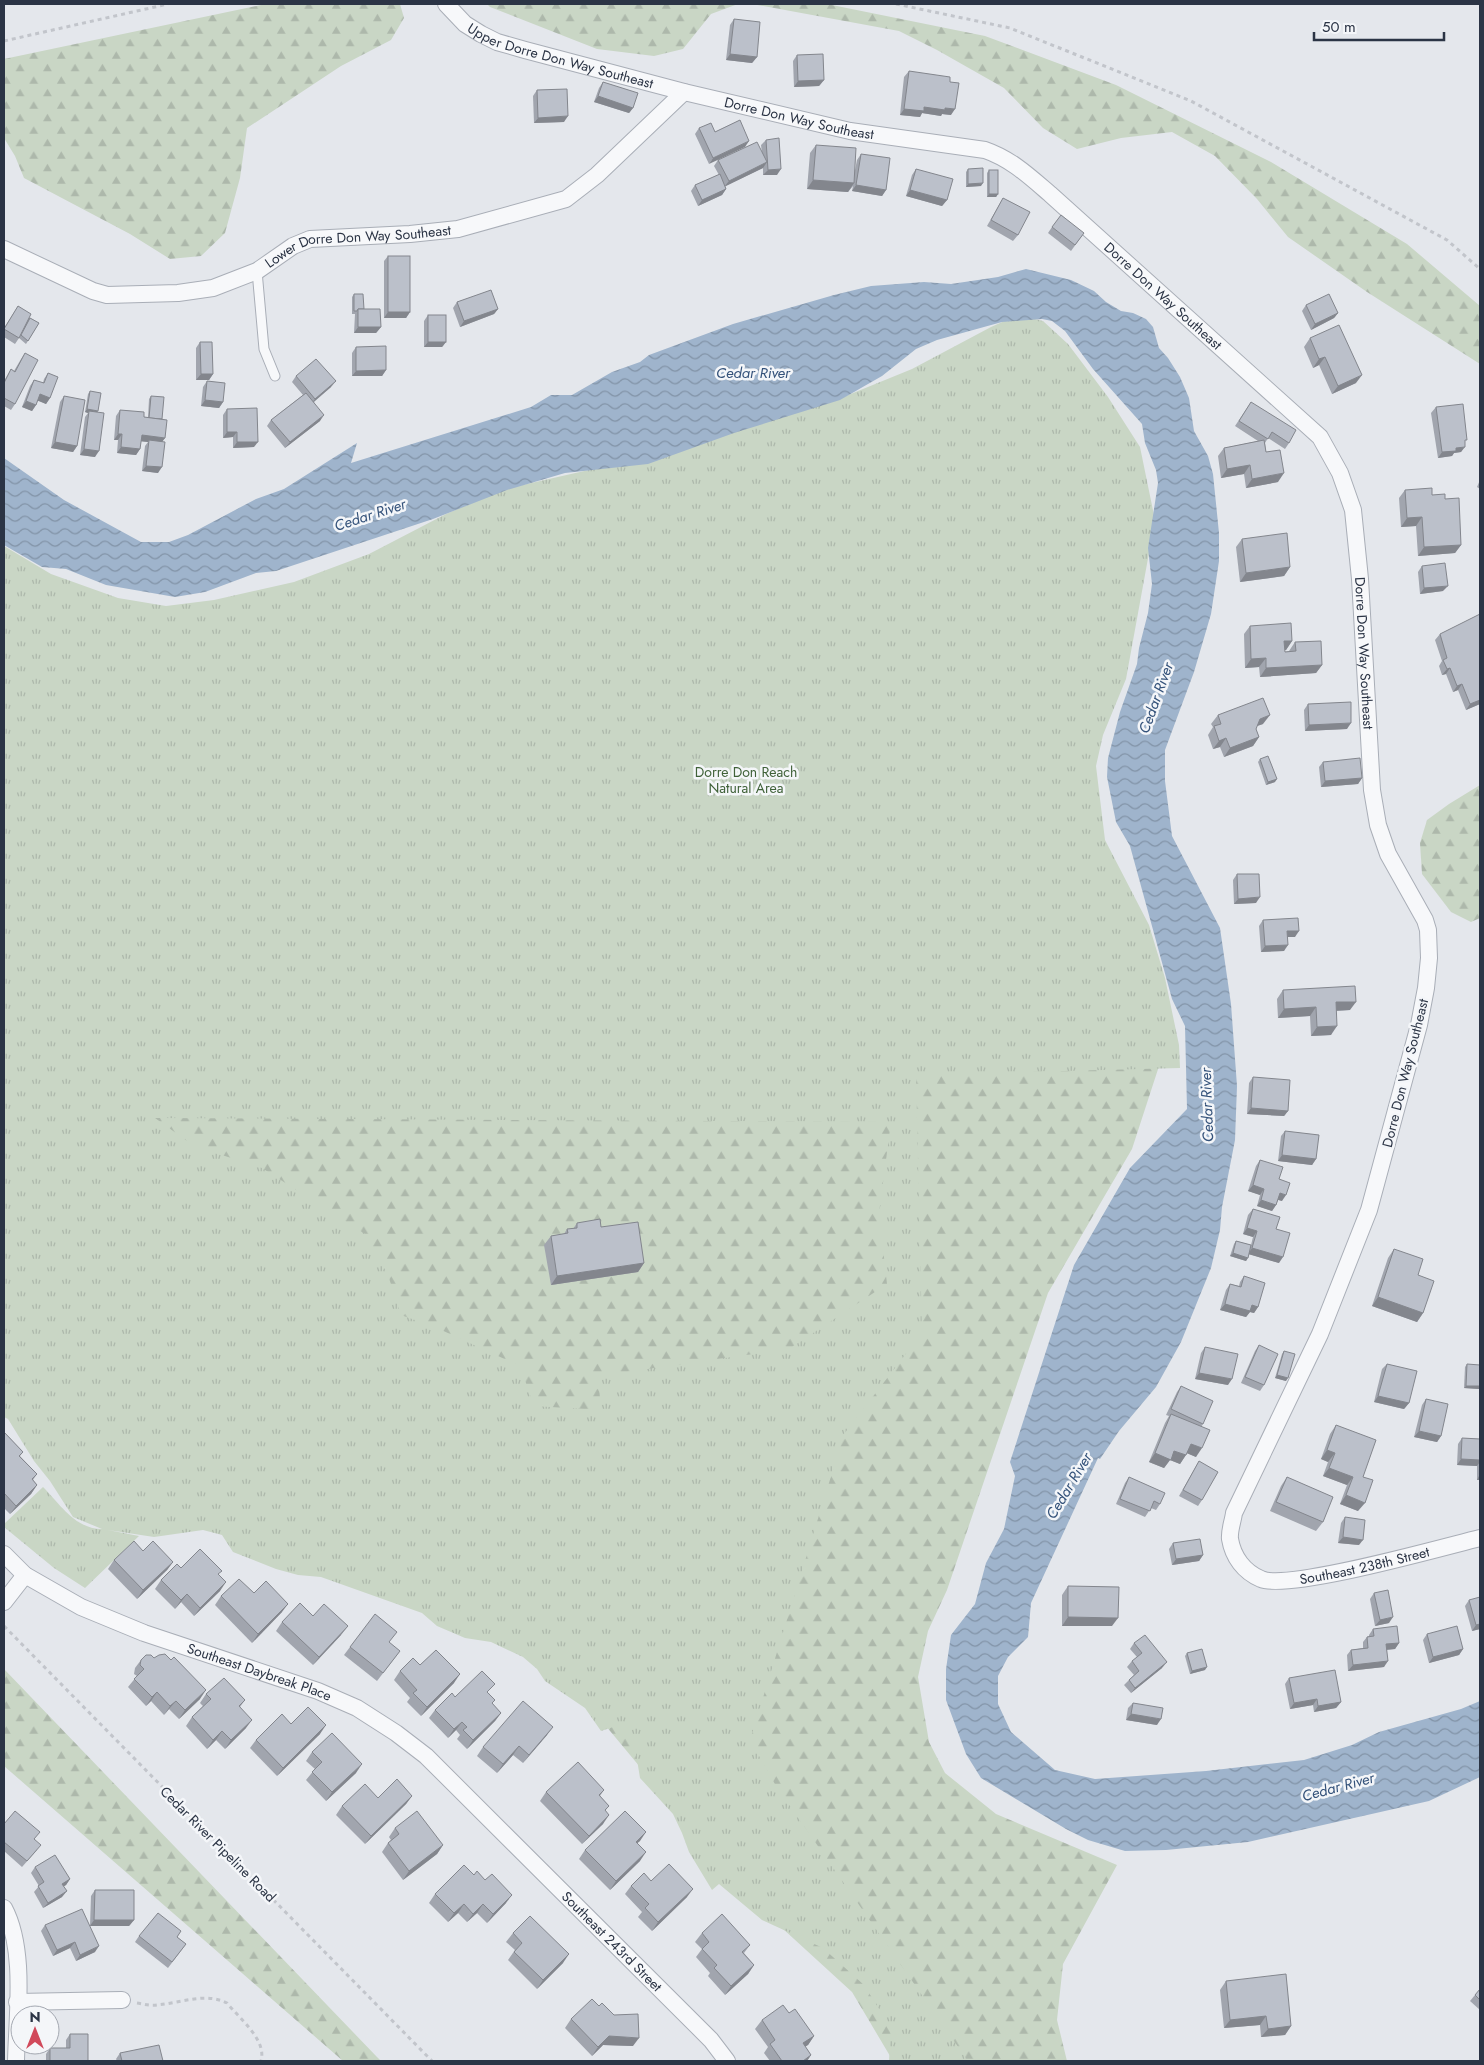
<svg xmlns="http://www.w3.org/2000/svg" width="1484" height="2065" viewBox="0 0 1484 2065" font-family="Jost,sans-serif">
<defs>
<pattern id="forest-firs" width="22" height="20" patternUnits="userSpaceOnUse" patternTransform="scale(1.25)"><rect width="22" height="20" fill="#c9d6c5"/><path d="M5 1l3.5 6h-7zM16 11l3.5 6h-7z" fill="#adb8ab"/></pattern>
<pattern id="park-tufts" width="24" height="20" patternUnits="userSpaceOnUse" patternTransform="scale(1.25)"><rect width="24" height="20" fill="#c9d6c5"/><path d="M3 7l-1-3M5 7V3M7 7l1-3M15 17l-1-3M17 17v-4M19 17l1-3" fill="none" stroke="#adb8ab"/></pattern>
<pattern id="water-waves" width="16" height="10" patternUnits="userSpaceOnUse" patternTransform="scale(1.25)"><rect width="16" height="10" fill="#9fb4cc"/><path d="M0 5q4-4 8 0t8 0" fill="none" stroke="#8293a7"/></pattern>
</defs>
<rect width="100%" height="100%" fill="#e4e7ec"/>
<g fill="url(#forest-firs)">
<path d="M266 4H400L404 18 391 40 341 66 247 128 240 178 225 233 201 256 170 259 130 234 24 178 15 156 4 138V59Z"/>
<path d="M487 4H738L711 14 683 49 654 56 597 49 490 7Z"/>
<path d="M752 4H827L985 36 1116 85 1271 162 1407 244 1480 306V364L1367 292 1288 237 1257 199 1215 156 1172 132 1121 138 1077 149 1043 128 1004 88 937 50 899 31Z"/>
<path d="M96 610 1080 763 1161 1060 1132 1149 1048 1293 947 1590 928 1631 918 1677 929 1742 945 1773 996 1814 1117 1865 1063 1964 1057 2020 1067 2061H893L852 1992 748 1897 581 1696 543 1658 395 1587 171 1518Z"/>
<path d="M1480 785V918L1471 922 1451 912 1422 874 1420 843 1427 820 1449 804Z"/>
<path d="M4 1669 377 2057 381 2061H343L4 1766Z"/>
</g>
<path fill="url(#park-tufts)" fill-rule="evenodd" d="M1018 315 1043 321 1068 344 1108 397 1140 447 1155 520 1126 679 1103 735 1096 766 1105 840 1149 925 1165 978 1179 1045 1180 1068 916 1075 922 1333 844 1434 750 1740 776 1786 968 2061H889L891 2028 864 1985 823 1948 762 1920 719 1884 712 1890 689 1852 682 1833 673 1814 640 1778 634 1741 631 1734 621 1728 613 1727 601 1731 585 1708 545 1681 537 1669 523 1657 491 1642 465 1638 437 1626 422 1613 321 1577 298 1575 276 1569 233 1552 222 1535 203 1530 154 1537 108 1530 139 1536 85 1588 54 1568 4 1527V1524L43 1487C60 1504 75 1529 102 1529L73 1517 50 1481 34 1461 8 1419 4 1417V546L51 574 118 598 166 606 214 600 294 582 369 554 446 514 505 489 624 462 836 400 912 369 991 327ZM155 1118 891 1122 879 1213 887 1284 789 1349 598 1376 601 1410 534 1406 520 1366 437 1328 401 1315 388 1275 365 1234 262 1168 194 1146Z"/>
<path fill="url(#water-waves)" d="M1026 269 1071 280 1094 291 1106 302 1121 311 1133 313 1146 319 1153 327 1159 348 1168 358 1180 377 1189 398 1194 431 1208 456 1213 474 1219 533V561L1211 614 1194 672 1165 750V781L1172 836 1220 928 1231 1004 1237 1086 1235 1140 1222 1207 1220 1230 1211 1268 1181 1342 1156 1387 1119 1431 1100 1459 1098 1458 1031 1603 1028 1637 1008 1657 998 1676V1704L1011 1732 1055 1770 1095 1779 1206 1771 1304 1760 1352 1745 1379 1732 1461 1709 1480 1701V1777L1429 1801 1248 1842 1166 1850 1125 1851 1088 1840 1066 1829 981 1778 966 1754 946 1700V1669L951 1635 975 1604 986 1563 1004 1529 1015 1476 1010 1462 1074 1265 1130 1168 1187 1109 1185 1026 1172 999 1130 846 1116 822 1107 777 1108 758 1120 712 1137 664 1139 648 1148 613 1152 584 1148 548 1158 483 1156 470 1145 443 1142 424 1093 369 1065 331 1052 321 1042 319 1002 322 937 340 916 349 882 376 840 400 734 433 648 464 565 473 507 490 433 519 276 571 256 573 205 592 175 597 106 585 66 569 42 567 4 545V458L64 500 141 542H169L188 535 256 499 284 489 357 443 351 463 531 407 551 395H572L612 372 640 362 649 355 733 324 834 295 871 286 924 282 951 284 998 277Z"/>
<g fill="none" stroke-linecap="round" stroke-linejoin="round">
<defs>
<path id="service" d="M257 271 264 349 275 376"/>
<g id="minor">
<path id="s1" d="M446 4 465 24 481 34 497 42 525 50 684 92 850 131 985 150C1011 159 1029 176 1050 194L1320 437 1340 473 1353 510 1360 579 1372 790 1378 825 1388 854 1425 920 1428 930 1429 958 1426 988 1419 1025 1369 1210 1320 1334 1234 1513C1233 1521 1229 1531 1230 1539 1233 1557 1244 1572 1261 1579 1288 1591 1443 1547 1480 1538"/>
<path id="s2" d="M4 249 93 291 107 295 178 293 213 288 257 271 293 246 310 239 410 234 458 229 566 199 597 175 684 92"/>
<path id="s3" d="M4 1554 25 1575 81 1607 144 1633 318 1691 357 1708 396 1733 426 1756 711 2040 727 2061"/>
<path d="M4 1602 25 1575"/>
<path d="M4 1908C26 1949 17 2015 16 2061"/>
<path d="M17 2002 122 2000"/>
</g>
</defs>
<use href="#service" stroke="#a9aeb7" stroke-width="11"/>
<use href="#minor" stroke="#a9aeb7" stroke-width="18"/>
<g stroke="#c2c5cb" stroke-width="3" stroke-dasharray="4 4" stroke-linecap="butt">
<path d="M896 4 1010 28 1191 101 1447 240 1480 269"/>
<path d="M4 41 168 4"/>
<path d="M4 1626 432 2061"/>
<path d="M137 2003C144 2004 150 2006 157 2005 180 2003 206 1992 227 2003 240 2019 267 2040 261 2061"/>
</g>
<use href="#service" stroke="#f7f8fa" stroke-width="9"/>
<use href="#minor" stroke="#f7f8fa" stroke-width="16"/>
</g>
<g fill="#a1a5ae">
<path d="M734 19 757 57 752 63 726 60 730 25Z"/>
<path d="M797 55 824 80 819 86 794 87 793 61Z"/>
<path d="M909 71 950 82 951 115 942 114 941 116 922 113 920 117 900 115 904 77Z"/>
<path d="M603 82 633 108 629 113 594 102 599 88Z"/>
<path d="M537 90 564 122 534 123 533 96Z"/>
<path d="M740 120 709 164 695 134 699 128 715 132Z"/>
<path d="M766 140 777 175H763V168L725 186 726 189 722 195 698 206 691 191 695 185 719 175 714 166 718 160 762 153 761 145Z"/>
<path d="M816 145 855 170 857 160 861 154 886 190 882 196 852 191 853 186 848 192 807 189 810 153Z"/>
<path d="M916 169 947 200 942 206 906 196 912 175Z"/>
<path d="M968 169 981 186 966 187V172Z"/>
<path d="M989 170 998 194 996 197H987V173Z"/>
<path d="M1003 198 1018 235 1013 241 987 226Z"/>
<path d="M1052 227 1084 233 1071 251 1048 233Z"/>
<path d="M388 256 410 312 406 318H384V261Z"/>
<path d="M354 294 364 309 381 327 376 333H354L355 314H352V297Z"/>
<path d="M457 302 498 309 494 314 460 327 453 308Z"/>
<path d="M1306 305 1338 313 1334 318 1311 330 1302 311Z"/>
<path d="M18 306 30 318 39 323 26 344 19 338 15 344 4 337V328Z"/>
<path d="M428 315 446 342 442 347H424V321Z"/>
<path d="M1310 338 1356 383 1332 394 1319 365 1313 368 1304 347Z"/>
<path d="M200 342 213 374 209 380H196V348Z"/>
<path d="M356 347 386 370 382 376H352V353Z"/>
<path d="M25 353 15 404 11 410 4 406V381L11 369 14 371 21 359Z"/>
<path d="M48 373 50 398 46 404 38 400 36 405 32 411 22 407 30 386 34 380 43 383 44 379Z"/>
<path d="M296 376 331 387 314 402 320 421 285 448 267 426 271 420 303 395 292 382Z"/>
<path d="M207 381 223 402 219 408 201 406 203 387Z"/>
<path d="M90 391 97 412 95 457 80 455 85 417 88 413 85 412 88 394Z"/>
<path d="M64 396 77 446 73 452 51 448 60 402Z"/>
<path d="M151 396 162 419 165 438 162 442 158 473 142 471 145 446 148 442 141 441 140 449 136 455 117 453 118 440H114L116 416 120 410 144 417 148 418 149 399Z"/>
<path d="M1251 402 1289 443 1285 449 1268 438 1265 443 1266 452 1278 482 1246 488 1244 474 1221 478 1218 456 1224 448 1258 441 1235 426Z"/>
<path d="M1436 407 1465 443 1461 452 1454 453 1452 456 1438 458 1431 413Z"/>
<path d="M227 409 254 447 233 448V437L223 438V415Z"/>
<path d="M1480 480V489L1477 487Z"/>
<path d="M1405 490 1445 499 1461 545 1455 553 1418 556 1416 526 1401 527 1399 498Z"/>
<path d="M1242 539 1290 567 1284 576 1240 582 1236 547Z"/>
<path d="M1422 566 1443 591 1420 594 1418 572Z"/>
<path d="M1250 626 1292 641 1286 650H1285V652L1289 651 1295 642 1322 665 1316 673 1260 677 1259 667 1245 668 1244 634Z"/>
<path d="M1440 634 1480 704 1466 710 1458 690 1453 692 1446 674 1442 675 1439 666 1442 661 1435 640Z"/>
<path d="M1308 704 1347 729 1305 731 1304 710Z"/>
<path d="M1218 715 1263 724 1257 726 1256 729 1259 737 1253 746 1224 757 1220 747 1213 749 1208 735 1213 727 1211 724Z"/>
<path d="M1260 759 1275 782 1266 785 1258 762Z"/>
<path d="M1323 762 1362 778 1358 784 1321 787 1319 767Z"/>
<path d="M1237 874 1256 903 1234 904 1233 880Z"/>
<path d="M1263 920 1295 937H1287L1284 951 1261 952 1259 926Z"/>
<path d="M1283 990 1350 1010 1336 1011 1331 1035 1311 1036 1310 1016 1278 1018 1277 999Z"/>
<path d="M1253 1077 1288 1111 1284 1116 1247 1114 1249 1083Z"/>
<path d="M1285 1131 1316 1159 1312 1165 1278 1161 1281 1136Z"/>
<path d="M1260 1160 1279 1179 1282 1201 1278 1200 1276 1205 1272 1211 1257 1206 1260 1195 1248 1191 1256 1166Z"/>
<path d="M1253 1209 1276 1229 1279 1263 1249 1254 1246 1261 1230 1256 1234 1244 1236 1241 1251 1245 1253 1237 1243 1234 1248 1215Z"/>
<path d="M577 1223 601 1227 644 1263 638 1272 551 1285 544 1245 551 1236 564 1234 567 1229H573Z"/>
<path d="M1394 1249 1418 1275 1423 1313 1417 1322 1372 1306 1388 1258Z"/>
<path d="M1244 1276 1258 1307 1254 1313 1250 1312 1246 1317 1220 1310 1226 1290 1230 1284 1239 1286 1240 1282Z"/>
<path d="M1259 1345 1264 1385 1260 1391 1241 1383 1255 1351Z"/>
<path d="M1205 1347 1228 1385 1195 1379 1201 1353Z"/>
<path d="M1284 1351 1286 1381 1275 1378 1282 1354Z"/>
<path d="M1387 1364 1409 1403 1404 1409 1374 1402 1382 1369Z"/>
<path d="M1467 1364 1480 1386 1479 1389 1464 1388 1465 1367Z"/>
<path d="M1181 1386 1203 1424 1201 1427 1196 1457 1187 1453 1180 1464 1170 1460 1164 1468 1149 1462 1165 1423 1169 1416 1166 1415 1177 1392Z"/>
<path d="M1426 1399 1441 1436 1437 1442 1414 1437 1422 1405Z"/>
<path d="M1336 1425 1363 1477 1358 1511 1340 1504 1347 1485 1323 1476 1328 1462 1321 1459 1330 1434Z"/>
<path d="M4 1432 23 1452 20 1456 37 1474 33 1480 37 1485 31 1494 10 1514 4 1508Z"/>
<path d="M1462 1438 1480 1439V1480H1477V1466L1457 1465 1458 1444Z"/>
<path d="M1199 1461 1202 1500 1198 1506 1179 1496Z"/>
<path d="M1129 1477 1160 1504 1156 1510 1151 1508 1145 1517 1116 1504 1125 1483Z"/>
<path d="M1287 1477 1323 1522 1316 1531 1270 1511 1281 1486Z"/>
<path d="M1345 1517 1359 1545 1338 1543 1341 1523Z"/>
<path d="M1173 1543 1203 1555 1199 1561 1172 1565 1169 1549Z"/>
<path d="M143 1551 173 1562 167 1570 137 1599 108 1569 114 1560Z"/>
<path d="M181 1568 219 1575 220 1591 194 1616 181 1602 175 1609 155 1589 161 1580Z"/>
<path d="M1068 1586 1112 1626H1062V1595Z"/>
<path d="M254 1593 282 1612 252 1643 215 1605 221 1596Z"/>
<path d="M1374 1593 1389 1623 1375 1626 1370 1599Z"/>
<path d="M1469 1600 1480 1629 1472 1631 1465 1606Z"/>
<path d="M313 1616 341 1635 313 1665 276 1631 282 1622Z"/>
<path d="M1373 1629 1399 1643 1395 1649 1387 1650 1384 1667 1348 1671 1347 1655 1351 1650 1363 1648V1642L1367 1637 1369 1636V1635Z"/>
<path d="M1427 1634 1463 1649 1459 1655 1429 1663 1423 1640Z"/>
<path d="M389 1643 400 1651 377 1681 344 1655 350 1647Z"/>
<path d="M1134 1643 1162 1668 1131 1693 1124 1685 1134 1675 1127 1667 1132 1661 1137 1657 1130 1649Z"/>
<path d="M1187 1653 1205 1670 1190 1674 1185 1656Z"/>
<path d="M141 1660 200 1699 179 1719 169 1709 164 1715 151 1701 146 1706 128 1687 137 1676 134 1674 135 1668Z"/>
<path d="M420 1665 454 1683 421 1716 407 1702 410 1698 394 1680 400 1671Z"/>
<path d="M1289 1678 1341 1702 1336 1708 1314 1712 1313 1705 1290 1709 1285 1684Z"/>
<path d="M489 1693 492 1704 501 1713 495 1721 467 1749 457 1739 460 1735 456 1730 448 1738 429 1718 435 1710 455 1697Z"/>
<path d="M206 1694 245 1700 240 1707 246 1728 225 1749 216 1740 207 1749 186 1726 192 1717 203 1706 200 1703Z"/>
<path d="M1133 1703 1157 1725 1126 1720 1128 1708Z"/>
<path d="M291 1724 320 1734 277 1776 250 1748 256 1740Z"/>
<path d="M547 1735 523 1763 513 1755 497 1773 477 1756 483 1747Z"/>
<path d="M312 1752 356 1773 326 1801 306 1780 315 1769 306 1761Z"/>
<path d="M604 1790 600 1796 609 1806 605 1811 603 1824 582 1844 540 1801 546 1792Z"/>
<path d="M412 1796 406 1804 365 1844 336 1815 342 1806 378 1798Z"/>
<path d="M4 1824 35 1839 37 1850 22 1867 4 1851Z"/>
<path d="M395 1828 443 1845 437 1854 403 1880 382 1852 388 1843 391 1840 389 1837Z"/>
<path d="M640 1841 637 1843 640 1861 610 1890 579 1859 585 1850Z"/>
<path d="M35 1867 70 1879 66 1885 64 1886 62 1897 43 1908 34 1892 39 1886 31 1873Z"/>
<path d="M474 1875 506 1903 487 1923 477 1913 467 1922 458 1913 448 1922 429 1903 435 1894Z"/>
<path d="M651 1881 687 1897 652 1931 638 1917 642 1912 625 1894 631 1886Z"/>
<path d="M95 1890 134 1920 129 1926H90L91 1896Z"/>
<path d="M45 1925 95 1952 76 1961 70 1948 53 1956 41 1931Z"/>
<path d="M181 1931 177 1937 186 1944 168 1968 135 1942 139 1936Z"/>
<path d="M513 1933 563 1963 537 1989 508 1960 515 1950 506 1942Z"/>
<path d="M702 1933 750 1945 744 1953 754 1965 748 1974 725 1995 708 1976 710 1973 696 1957 702 1949 695 1942Z"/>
<path d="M1226 1981 1291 2026 1285 2035 1261 2037 1260 2025 1224 2028 1220 1990Z"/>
<path d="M1480 1989V2010L1470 2001Z"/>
<path d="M599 2006 633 2046 603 2045 592 2056 565 2028 571 2019Z"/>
<path d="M789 2013 814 2036 808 2045 805 2046 811 2055 807 2061H770L764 2053 768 2047 755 2029 762 2020Z"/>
<path d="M70 2034 88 2061H46V2054L50 2048H66V2040Z"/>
<path d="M120 2053 163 2061H117L116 2059Z"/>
</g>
<g fill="#83868d">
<path d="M730 54 757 57 752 63 726 60Z"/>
<path d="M824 80 819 86 794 87 798 81Z"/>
<path d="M598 96 633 108 629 113 594 102Z"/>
<path d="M924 107 945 108 955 109 951 115 942 114 941 116 922 113 920 117 900 115 904 109Z"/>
<path d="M568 116 564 122 534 123 538 118Z"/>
<path d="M749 141 745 147 709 164 713 158Z"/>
<path d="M767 162 763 168 724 187 729 181Z"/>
<path d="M781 169 777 175H763L768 170Z"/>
<path d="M813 180 854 183 848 192 807 189Z"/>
<path d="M983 183 981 186 966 187 968 184Z"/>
<path d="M856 185 886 190 882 196 852 191Z"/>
<path d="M726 189 722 195 698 206 702 200Z"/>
<path d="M910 190 947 200 942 206 906 196Z"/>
<path d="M989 194H998L996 197H987Z"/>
<path d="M498 309 494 314 460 327 464 321Z"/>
<path d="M388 312H410L406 318H384Z"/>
<path d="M1338 313 1334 318 1311 330 1315 324Z"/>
<path d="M358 327H381L376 333H354Z"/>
<path d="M428 342H446L442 347H424Z"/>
<path d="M1325 357 1319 365 1313 368 1319 359Z"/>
<path d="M386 370 382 376H352L356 371Z"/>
<path d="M201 374H213L209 380H196Z"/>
<path d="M1362 375 1356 383 1332 394 1338 386Z"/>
<path d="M336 381 331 387 311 404 315 399Z"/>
<path d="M40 394 50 398 46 404 36 400Z"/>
<path d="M205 400 223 402 219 408 201 406Z"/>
<path d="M26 401 36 405 32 411 22 407Z"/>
<path d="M87 409 98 411 96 414 89 411 88 413 85 412Z"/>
<path d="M324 415 320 421 285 448 290 442Z"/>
<path d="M227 432H237L233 437 223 438Z"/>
<path d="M118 434H122L118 440H114Z"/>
<path d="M142 435 165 438 161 443 149 440 148 442 138 441Z"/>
<path d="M55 442 77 446 73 452 51 448Z"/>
<path d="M237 442H258L254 447 233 448Z"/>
<path d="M121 447 140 449 136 455 117 453Z"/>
<path d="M1465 447 1461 452 1454 453 1452 456 1438 458 1442 452 1456 448Z"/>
<path d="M84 449 99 451 95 457 80 455Z"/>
<path d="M1250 465 1244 474 1221 478 1227 469Z"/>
<path d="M146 466 162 467 158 473 142 471Z"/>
<path d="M1284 473 1278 482 1246 488 1252 479Z"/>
<path d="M1422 517 1416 526 1401 527 1407 518Z"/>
<path d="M1461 545 1455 553 1418 556 1424 547Z"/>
<path d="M1290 567 1284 576 1240 582 1246 573Z"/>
<path d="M1448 586 1443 591 1420 594 1424 588Z"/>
<path d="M1284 641H1292L1286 650H1278Z"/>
<path d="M1266 658 1259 667 1245 668 1251 659Z"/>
<path d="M1322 665 1316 673 1260 677 1266 668Z"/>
<path d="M1450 668 1446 674 1442 675 1447 669Z"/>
<path d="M1462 684 1458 690 1453 692 1457 686Z"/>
<path d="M1480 700V704L1466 710 1470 704Z"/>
<path d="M1270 715 1263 724 1254 727 1260 719Z"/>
<path d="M1351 723 1347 729 1305 731 1309 725Z"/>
<path d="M1259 737 1253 746 1224 757 1230 748Z"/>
<path d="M1226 738 1220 747 1213 749 1219 741Z"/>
<path d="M1362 778 1358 784 1321 787 1325 781Z"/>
<path d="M1277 779 1275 782 1266 785 1268 782Z"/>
<path d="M1260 897 1256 903 1234 904 1238 899Z"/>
<path d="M1287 931H1299L1295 937H1283Z"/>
<path d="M1288 945 1284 951 1261 952 1265 946Z"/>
<path d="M1336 1002H1356L1350 1010 1330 1011Z"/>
<path d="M1316 1007 1310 1016 1278 1018 1284 1009Z"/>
<path d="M1337 1026 1331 1035 1311 1036 1317 1027Z"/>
<path d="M1251 1108 1288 1111 1284 1116 1247 1114Z"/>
<path d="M1282 1155 1316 1159 1312 1165 1278 1161Z"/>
<path d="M1253 1185 1264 1189 1260 1195 1248 1191Z"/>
<path d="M1280 1193 1286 1195 1282 1201 1276 1199Z"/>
<path d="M1261 1200 1276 1205 1272 1211 1257 1206Z"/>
<path d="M1247 1228 1257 1231 1253 1237 1243 1234Z"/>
<path d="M1252 1248 1283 1257 1279 1263 1248 1254Z"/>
<path d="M1233 1253 1248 1258 1246 1261 1230 1256Z"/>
<path d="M644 1263 638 1272 551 1285 557 1276Z"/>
<path d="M1378 1297 1423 1313 1417 1322 1372 1306Z"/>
<path d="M1225 1304 1252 1305 1258 1307 1254 1313 1250 1312 1246 1317 1220 1310Z"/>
<path d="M1199 1373 1232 1379 1228 1385 1195 1379Z"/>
<path d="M1277 1375 1288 1378 1286 1381 1275 1378Z"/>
<path d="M1466 1386H1480V1387L1479 1389 1464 1388Z"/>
<path d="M1378 1396 1409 1403 1404 1409 1374 1402Z"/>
<path d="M1419 1431 1441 1436 1437 1442 1414 1437Z"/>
<path d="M1191 1444 1202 1448 1196 1457 1184 1452Z"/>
<path d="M1327 1450 1335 1453 1328 1462 1321 1459Z"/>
<path d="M1174 1451 1186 1455 1180 1464 1170 1460 1164 1468 1149 1462 1155 1453Z"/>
<path d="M1461 1459 1480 1460V1462L1477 1466 1457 1465Z"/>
<path d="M1329 1468 1353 1477 1347 1485 1323 1476Z"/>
<path d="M1480 1474V1480H1477Z"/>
<path d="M37 1485 31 1494 10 1514 16 1506Z"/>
<path d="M1346 1495 1365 1503 1358 1511 1340 1504Z"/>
<path d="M1343 1537 1363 1540 1359 1545 1338 1543Z"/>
<path d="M1203 1555 1199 1561 1172 1565 1176 1559Z"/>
<path d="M173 1562 167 1570 137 1599 143 1590Z"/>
<path d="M226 1582 220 1591 194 1616 200 1608Z"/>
<path d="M187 1594 181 1602 175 1609 181 1600Z"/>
<path d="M288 1604 282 1612 252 1643 258 1634Z"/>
<path d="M1068 1617 1118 1618 1112 1626H1062Z"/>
<path d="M1393 1617 1389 1623 1375 1626 1380 1620Z"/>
<path d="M1480 1624V1629L1472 1631 1476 1625Z"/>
<path d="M348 1626 341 1635 313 1665 319 1657Z"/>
<path d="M1399 1643 1395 1649 1382 1650 1386 1644Z"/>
<path d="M1463 1649 1459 1655 1429 1663 1433 1657Z"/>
<path d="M1388 1661 1384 1667 1348 1671 1353 1665Z"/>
<path d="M1167 1662 1162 1668 1131 1693 1135 1688Z"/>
<path d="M1207 1667 1205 1670 1190 1674 1192 1671Z"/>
<path d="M460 1674 454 1683 421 1716 427 1707Z"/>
<path d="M206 1690 200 1699 179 1719 185 1710Z"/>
<path d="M157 1692 151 1701 146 1706 152 1697Z"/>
<path d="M1317 1699 1313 1705 1290 1709 1294 1703Z"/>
<path d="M176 1701 169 1709 164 1715 170 1706Z"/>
<path d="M1341 1702 1336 1708 1314 1712 1318 1706Z"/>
<path d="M501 1713 495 1721 467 1749 473 1740Z"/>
<path d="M1131 1714 1161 1719 1157 1725 1126 1720Z"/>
<path d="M252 1720 246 1728 225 1749 231 1740Z"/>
<path d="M462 1722 456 1730 448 1738 454 1729Z"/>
<path d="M326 1725 320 1734 277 1776 283 1768Z"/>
<path d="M553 1727 547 1735 523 1763 529 1755Z"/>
<path d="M222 1731 216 1740 207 1749 213 1740Z"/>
<path d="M519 1746 513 1755 497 1773 503 1764Z"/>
<path d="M362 1764 356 1773 326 1801 332 1792Z"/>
<path d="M412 1796 406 1804 365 1844 371 1836Z"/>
<path d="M609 1815 603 1824 582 1844 589 1836Z"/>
<path d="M646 1832 640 1841 629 1850 636 1842Z"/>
<path d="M443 1845 437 1854 403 1880 409 1871Z"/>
<path d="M646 1852 640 1861 610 1890 616 1881Z"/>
<path d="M70 1879 66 1885 58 1890 62 1884Z"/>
<path d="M693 1889 687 1897 652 1931 658 1922Z"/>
<path d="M67 1891 62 1897 43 1908 48 1903Z"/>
<path d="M512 1895 506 1903 487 1923 493 1914Z"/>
<path d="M464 1904 458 1913 448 1922 454 1913Z"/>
<path d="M483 1904 477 1913 467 1922 473 1914Z"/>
<path d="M94 1920H134L129 1926H90Z"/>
<path d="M75 1942 70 1948 53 1956 57 1950Z"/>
<path d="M99 1946 95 1952 76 1961 80 1955Z"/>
<path d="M569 1954 563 1963 537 1989 543 1980Z"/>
<path d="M754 1965 748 1974 725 1995 731 1986Z"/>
<path d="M1266 2016 1260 2025 1224 2028 1230 2020Z"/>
<path d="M1291 2026 1285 2035 1261 2037 1268 2029Z"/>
<path d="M609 2036 639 2038 633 2046 603 2045 592 2056 598 2047Z"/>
<path d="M814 2036 808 2045 797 2052 803 2043Z"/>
<path d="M811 2055 807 2061H803Z"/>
</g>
<g fill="#bbc0ca" stroke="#83868d">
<path d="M734 19 760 22 757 57 730 54Z"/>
<path d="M823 54 824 80 798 81 797 55Z"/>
<path d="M909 71 950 77V82L959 83 955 109 945 108V110L924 107V111L904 109Z"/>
<path d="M603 82 638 93 633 108 598 96Z"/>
<path d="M567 89 568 116 538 118 537 90Z"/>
<path d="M740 120 749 141 713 158 699 128 711 123 715 132Z"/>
<path d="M779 138 781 169 768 170 766 140Z"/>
<path d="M757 142 767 162 729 181 718 160Z"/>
<path d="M816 145 856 148 854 183 813 180Z"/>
<path d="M861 154 890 158 886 190 856 185Z"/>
<path d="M983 168V183L968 184V169Z"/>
<path d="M916 169 953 179 947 200 910 190Z"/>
<rect x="989" y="170" width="9" height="24"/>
<path d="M720 174 726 189 702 200 695 185Z"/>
<path d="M1003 198 1030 212 1018 235 991 220Z"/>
<path d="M1061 215 1084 233 1075 245 1052 227Z"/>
<rect x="388" y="256" width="22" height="56"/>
<path d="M491 290 498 309 464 321 457 302Z"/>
<path d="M354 294H363L364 309H358L357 311H354Z"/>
<path d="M1329 294 1338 313 1315 324 1306 305Z"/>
<path d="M18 306 31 314 19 338 4 329Z"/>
<path d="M358 309H380L381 327H358Z"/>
<rect x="428" y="315" width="18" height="27"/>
<path d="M30 318 39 323 28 341 21 335Z"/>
<path d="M1339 325 1362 375 1338 386 1325 357 1319 359 1310 338Z"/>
<path d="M200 342H212L213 374H201Z"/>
<path d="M386 346V370L356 371V347Z"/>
<path d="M25 353 38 360 15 404 4 398V383L11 369 15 372Z"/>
<path d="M316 359 336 381 315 399 296 376Z"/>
<path d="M48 373 58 377 50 398 40 394 36 405 26 401 34 380 44 383Z"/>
<path d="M207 381 225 383 223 402 205 400Z"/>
<path d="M90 391 101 393 98 411 87 409Z"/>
<path d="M306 393 324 415 290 442 271 420Z"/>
<path d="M64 396 85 400 77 446 55 442Z"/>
<path d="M151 396 164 397 162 419 149 418Z"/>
<path d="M1251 402 1296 430 1289 443 1272 432 1268 439 1239 421Z"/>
<path d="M1463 404 1467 440H1465V447L1456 448V451L1442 452 1436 407Z"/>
<path d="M257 408 258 442H237V432H227V409Z"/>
<path d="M120 410 144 412V417L167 420 165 438 142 435 140 449 121 447 122 434H118Z"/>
<path d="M89 411 104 413 99 451 84 449Z"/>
<path d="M149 440 165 442 162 467 146 466Z"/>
<path d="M1264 440 1266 452 1280 450 1284 473 1252 479 1250 465 1227 469 1224 448Z"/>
<path d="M1432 488V495L1445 494V499L1459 498 1461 545 1424 547 1422 517 1407 518 1405 490Z"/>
<path d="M1287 533 1290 567 1246 573 1242 539Z"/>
<path d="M1445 563 1448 586 1424 588 1422 566Z"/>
<path d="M1480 614V700L1470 704 1462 684 1457 686 1450 668 1447 669 1443 660 1447 658 1440 634Z"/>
<path d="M1291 623 1292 641H1284L1285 652 1296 651 1295 642 1321 641 1322 665 1266 668V658L1251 659 1250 626Z"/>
<path d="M1263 698 1270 715 1260 719 1256 729 1259 737 1230 748 1226 738 1219 741 1214 726 1221 724 1218 715Z"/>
<path d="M1351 702V723L1309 725 1308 704Z"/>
<path d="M1268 756 1277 779 1268 782 1260 759Z"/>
<path d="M1360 758 1362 778 1325 781 1323 762Z"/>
<path d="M1237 874H1259L1260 897 1238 899Z"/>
<path d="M1298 918 1299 931H1287L1288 945 1265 946 1263 920Z"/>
<path d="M1355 986 1356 1002H1336L1337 1026 1317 1027 1316 1007 1284 1009 1283 990Z"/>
<path d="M1253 1077 1290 1080 1288 1111 1251 1108Z"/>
<path d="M1285 1131 1319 1135 1316 1159 1282 1155Z"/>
<path d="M1260 1160 1283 1167 1279 1179 1290 1183 1286 1195 1280 1193 1276 1205 1261 1200 1264 1189 1253 1185Z"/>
<path d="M1253 1209 1280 1217 1276 1229 1290 1233 1283 1257 1252 1248 1257 1231 1247 1228Z"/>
<path d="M600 1219 601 1227 638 1222 644 1263 557 1276 551 1236 568 1233 567 1229 577 1228V1223Z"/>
<path d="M1236 1241 1251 1245 1248 1258 1233 1253Z"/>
<path d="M1394 1249 1423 1259 1418 1275 1434 1281 1423 1313 1378 1297Z"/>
<path d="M1244 1276 1265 1283 1258 1307 1252 1305 1250 1311 1225 1304 1230 1284 1241 1287Z"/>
<path d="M1259 1345 1278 1354 1264 1385 1245 1377Z"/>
<path d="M1205 1347 1238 1354 1232 1379 1199 1373Z"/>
<path d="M1284 1351 1295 1354 1288 1378 1277 1375Z"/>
<path d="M1387 1364 1417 1371 1409 1403 1378 1396Z"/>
<path d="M1467 1364 1480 1365V1386H1466Z"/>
<path d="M1181 1386 1213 1401 1203 1424 1171 1409Z"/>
<path d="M1426 1399 1448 1404 1441 1436 1419 1431Z"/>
<path d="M1171 1414 1210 1430 1202 1448 1191 1444 1186 1455 1174 1451 1171 1460 1155 1453Z"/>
<path d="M1336 1425 1376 1440 1363 1477 1373 1480 1365 1503 1346 1495 1353 1477 1329 1468 1335 1453 1327 1450Z"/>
<path d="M4 1432 23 1452 19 1456 37 1474 32 1479 37 1485 16 1506 4 1493Z"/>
<path d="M1462 1438 1480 1439V1460L1461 1459Z"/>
<path d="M1199 1461 1218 1472 1202 1500 1183 1490Z"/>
<path d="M1129 1477 1165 1493 1160 1504 1154 1501 1150 1511 1120 1499Z"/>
<path d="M1287 1477 1333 1497 1323 1522 1276 1502Z"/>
<path d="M1345 1517 1365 1520 1363 1540 1343 1537Z"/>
<path d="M1200 1539 1203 1555 1176 1559 1173 1543Z"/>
<path d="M134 1541 143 1551 153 1541 173 1562 143 1590 114 1560Z"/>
<path d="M200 1549 222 1571 218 1574 226 1582 200 1608 187 1594 181 1600 161 1580 177 1564 181 1568Z"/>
<path d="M239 1579 254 1593 266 1581 288 1604 258 1634 221 1596Z"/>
<path d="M1068 1586 1119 1587 1118 1618 1068 1617Z"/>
<path d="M1388 1590 1393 1617 1380 1620 1374 1593Z"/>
<path d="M1480 1597V1624L1476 1625 1469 1600Z"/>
<path d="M300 1603 313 1616 324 1604 348 1626 319 1657 282 1622Z"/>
<path d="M375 1614 397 1632 389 1642 400 1651 383 1673 350 1647Z"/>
<path d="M1397 1626 1399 1643 1386 1644 1388 1661 1353 1665 1351 1650 1368 1648 1367 1637 1374 1636 1373 1629Z"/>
<path d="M1457 1626 1463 1649 1433 1657 1427 1634Z"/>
<path d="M1145 1635 1167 1662 1135 1688 1129 1680 1139 1671 1132 1661 1142 1653 1134 1643Z"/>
<path d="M1202 1649 1207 1667 1192 1671 1187 1653Z"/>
<path d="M436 1650 460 1674 427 1707 413 1693 417 1690 400 1671 413 1658 420 1665Z"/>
<path d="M165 1654 171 1660 174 1657 206 1690 185 1710 176 1701 170 1706 157 1692 152 1697 134 1679 144 1669 140 1665 141 1660 146 1655H151L154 1658 159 1655Z"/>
<path d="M1335 1670 1341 1702 1318 1706 1317 1699 1294 1703 1289 1678Z"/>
<path d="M482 1671 495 1684 487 1692 495 1700 492 1703 501 1713 473 1740 463 1730 467 1727 462 1722 454 1729 435 1710 452 1693 455 1697Z"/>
<path d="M224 1678 245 1700 239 1706 252 1720 231 1740 222 1731 213 1740 192 1717 211 1699 206 1694Z"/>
<path d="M523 1701 553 1727 529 1755 519 1746 503 1764 483 1747Z"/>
<path d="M1133 1703 1163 1708 1161 1719 1131 1714Z"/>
<path d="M308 1707 326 1725 283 1768 256 1740 282 1714 291 1724Z"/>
<path d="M332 1733 362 1764 332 1792 312 1772 322 1762 312 1752Z"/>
<path d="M578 1762 604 1790 599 1795 609 1806 605 1810 609 1815 589 1836 546 1792Z"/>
<path d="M397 1779 412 1796 371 1836 342 1806 365 1784 378 1798Z"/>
<path d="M15 1811 40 1832 34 1839 41 1845 27 1861 4 1842V1824Z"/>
<path d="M417 1811 443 1845 409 1871 388 1843 399 1834 395 1828Z"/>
<path d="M625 1811 646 1832 636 1842 646 1852 616 1881 585 1850Z"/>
<path d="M55 1855 70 1879 62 1884 67 1891 48 1903 38 1886 44 1882 35 1867Z"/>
<path d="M669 1864 693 1889 658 1922 645 1908 649 1904 631 1886 644 1873 651 1881Z"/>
<path d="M464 1865 474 1875 477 1871 485 1880 492 1874 512 1895 493 1914 483 1904 473 1914 464 1904 454 1913 435 1894Z"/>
<path d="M95 1890H134V1920H94Z"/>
<path d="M82 1909 99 1946 80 1955 75 1942 57 1950 45 1925Z"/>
<path d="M158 1913 181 1931 177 1937 186 1944 172 1962 139 1936Z"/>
<path d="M722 1914 750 1945 742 1952 754 1965 731 1986 714 1968 717 1965 702 1949 709 1942 702 1933Z"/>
<path d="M530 1916 569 1954 543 1980 514 1952 522 1943 513 1933Z"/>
<path d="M1286 1974 1291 2026 1268 2029 1266 2016 1230 2020 1226 1981Z"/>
<path d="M1480 1989V2000L1475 1995Z"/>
<path d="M592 1999 599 2006 602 2003 614 2015 638 2014 639 2038 609 2036 598 2047 571 2019Z"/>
<path d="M783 2005 789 2013 795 2009 814 2036 803 2043 811 2055 803 2061H782L770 2044 775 2040 762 2020Z"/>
<path d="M70 2034H88V2061H50V2048H70Z"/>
<path d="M159 2045 163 2061H122L120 2053Z"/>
</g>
<g text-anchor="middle" stroke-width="5" stroke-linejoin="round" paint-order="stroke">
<g font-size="14" fill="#2b3445" stroke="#f4f6f9">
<text dy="5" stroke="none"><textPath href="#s1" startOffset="129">Upper Dorre Don Way Southeast</textPath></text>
<text dy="5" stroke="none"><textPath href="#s1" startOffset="376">Dorre Don Way Southeast</textPath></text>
<text dy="5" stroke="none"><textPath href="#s2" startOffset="374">Lower Dorre Don Way Southeast</textPath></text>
<text dy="5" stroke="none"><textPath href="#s1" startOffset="796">Dorre Don Way Southeast</textPath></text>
<text dy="5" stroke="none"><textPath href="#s1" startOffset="1231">Dorre Don Way Southeast</textPath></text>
<text transform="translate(1405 1073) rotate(-76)" y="5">Dorre Don Way Southeast</text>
<text dy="5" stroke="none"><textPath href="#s1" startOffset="2324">Southeast 238th Street</textPath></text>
<text dy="5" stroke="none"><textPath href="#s3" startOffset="284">Southeast Daybreak Place</textPath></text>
<text transform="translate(218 1844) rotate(45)" y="5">Cedar River Pipeline Road</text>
<text dy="5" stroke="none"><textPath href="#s3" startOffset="735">Southeast 243rd Street</textPath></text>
</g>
<g font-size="14" fill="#3f6138" stroke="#f4f6f9">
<text x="746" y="777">Dorre Don Reach<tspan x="746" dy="16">Natural Area</tspan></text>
</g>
<g font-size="15" font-style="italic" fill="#34527a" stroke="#f4f6f9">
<text x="753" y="378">Cedar River</text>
<text transform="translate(370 515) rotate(-18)" y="5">Cedar River</text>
<text transform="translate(1156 698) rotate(-70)" y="5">Cedar River</text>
<text transform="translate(1207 1105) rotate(-92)" y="5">Cedar River</text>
<text transform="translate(1069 1486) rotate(-59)" y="5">Cedar River</text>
<text transform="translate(1338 1787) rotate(-15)" y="5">Cedar River</text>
</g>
</g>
<rect width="1484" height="2065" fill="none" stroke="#2b3445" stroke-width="10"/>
<g transform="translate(35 2030)"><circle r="24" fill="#f4f6f9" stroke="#a4a8b1"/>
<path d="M0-4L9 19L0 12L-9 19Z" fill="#d1495b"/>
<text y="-8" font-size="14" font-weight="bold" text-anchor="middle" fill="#2b3445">N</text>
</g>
<path d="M1314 32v8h130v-8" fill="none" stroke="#2b3445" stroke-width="2.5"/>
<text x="1322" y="32" font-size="15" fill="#2b3445" stroke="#f4f6f9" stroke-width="4" paint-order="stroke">50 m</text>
</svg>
